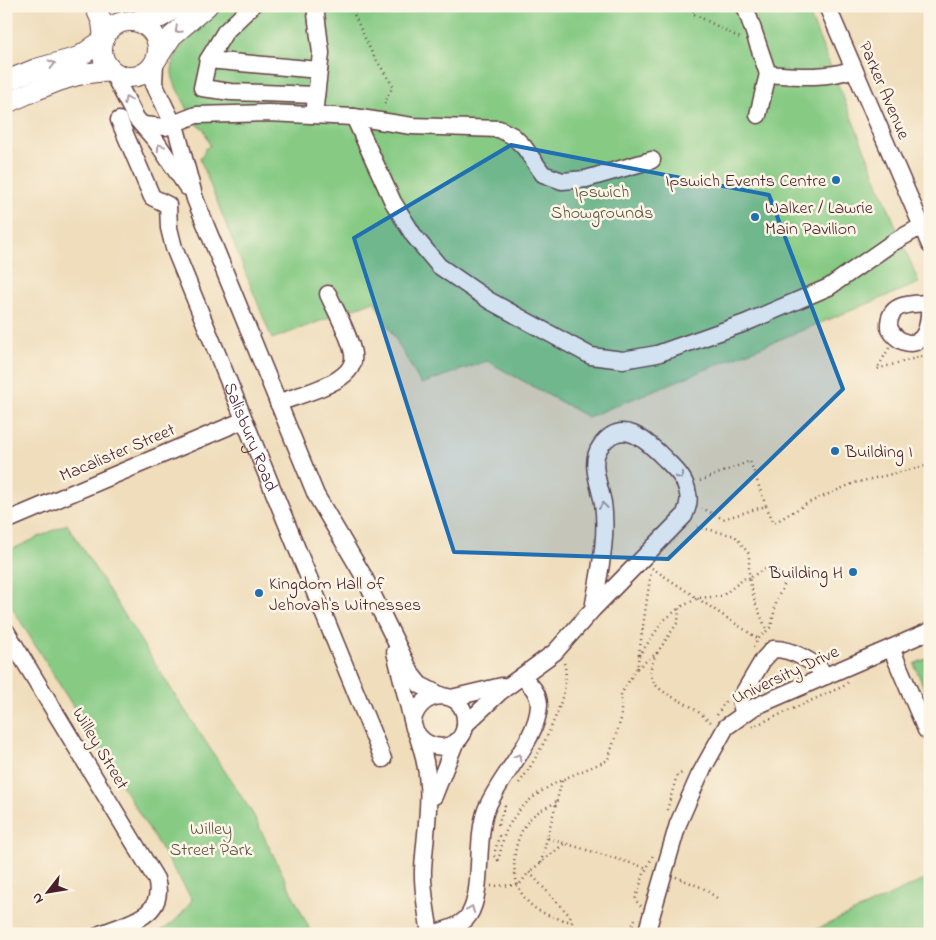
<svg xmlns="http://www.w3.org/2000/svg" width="936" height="940" viewBox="0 0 936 940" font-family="'Indie Flower',sans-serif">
<rect width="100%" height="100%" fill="#fcf5e5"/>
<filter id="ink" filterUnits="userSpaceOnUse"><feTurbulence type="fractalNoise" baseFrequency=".02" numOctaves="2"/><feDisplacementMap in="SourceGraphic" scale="10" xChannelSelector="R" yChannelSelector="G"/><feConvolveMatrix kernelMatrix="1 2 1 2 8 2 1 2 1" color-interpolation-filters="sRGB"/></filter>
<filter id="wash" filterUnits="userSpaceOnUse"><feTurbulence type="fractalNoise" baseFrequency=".0096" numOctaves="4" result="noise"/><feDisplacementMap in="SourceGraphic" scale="20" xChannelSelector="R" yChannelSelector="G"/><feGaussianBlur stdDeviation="1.12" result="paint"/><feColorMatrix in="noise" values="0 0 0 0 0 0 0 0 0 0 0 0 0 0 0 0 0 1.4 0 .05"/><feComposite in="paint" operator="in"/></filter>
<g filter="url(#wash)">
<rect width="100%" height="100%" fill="#efddbb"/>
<g fill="#86ca84" stroke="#687458">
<path d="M222 6H806L919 283 588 417 487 361 421 384 374 301 272 339 200 159 206 148 210 146 204 129C192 123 190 113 184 102 179 93 173 83 172 73 171 46 205 23 222 6Z"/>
<path d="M67 524 173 692 253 814 312 934H155C169 928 186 912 192 899L6 598V552Z"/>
<path d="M930 657V702L914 664Z"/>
<path d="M930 877V934H806Z"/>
</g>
</g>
<g filter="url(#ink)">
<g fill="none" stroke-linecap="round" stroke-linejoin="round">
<defs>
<g id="minor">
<path d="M745 6 768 74"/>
<path d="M827 6 930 245"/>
<path d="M208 60 225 32 252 6"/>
<path d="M155 63 154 84 177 132 195 199 316 495 363 575 412 675 420 685 442 696"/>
<path d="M112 72 136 118 156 141 187 187"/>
<path d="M316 95 231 92 202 88 208 60 319 70"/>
<path d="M315 106 321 53 315 6"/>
<path d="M758 115 768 74C797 76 826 79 854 69"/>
<path d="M354 117 393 202 414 236 439 266 490 301 591 356 623 360 657 354 745 323 829 287 892 243 922 226"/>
<path id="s1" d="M119 120 152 197 168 205 169 228 174 248 383 759"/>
<path d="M143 125 165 127 196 115 268 113 354 117 412 126 499 129 513 136 524 147 543 174 562 181 586 179 652 160"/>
<path d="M930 303C911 304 888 302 889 327 895 342 916 351 925 333 929 325 929 314 930 305"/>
<path d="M278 403C299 394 358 383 353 354 350 336 336 311 328 294"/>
<path d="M6 521 244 420"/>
<path d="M6 631 156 879C167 916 128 923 100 934"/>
<path d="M891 648 926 730"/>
<path d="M395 652 414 728C425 756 468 752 465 719 463 688 420 689 413 720"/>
<path d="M451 698 502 686"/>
<path d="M743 712 740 699 763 660 773 649C790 648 816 662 826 676"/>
<path d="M465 725 500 692 555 652 593 609 684 516C687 509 690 502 688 494 686 478 674 468 663 457 645 439 621 417 600 447 589 463 600 486 603 503 608 538 599 574 593 609"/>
<path d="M418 737C436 787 426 819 423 869 422 890 427 913 430 934"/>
<path d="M434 796 455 743"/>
<path d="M432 934C445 930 461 927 469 915 484 892 475 840 486 810 498 778 538 740 539 705 539 693 531 685 522 677"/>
<path d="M646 934 678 824 699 776 726 727 754 707 930 631"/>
</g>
<g id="major">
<path d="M95 6 102 22 104 38"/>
<path d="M139 20 161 17 179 6"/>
<circle cx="130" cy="49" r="28"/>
<path d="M156 60 172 36 207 6"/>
<path d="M6 81 36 69 79 57 103 40"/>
<path d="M6 103C40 89 74 70 111 72"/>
</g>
</defs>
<use href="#minor" stroke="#633c41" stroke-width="19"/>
<use href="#major" stroke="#633c41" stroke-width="22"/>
<g stroke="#633c41" stroke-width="2.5" stroke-dasharray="1 4" stroke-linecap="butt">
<path d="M350 6 372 53 393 86 383 107"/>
<path d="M695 6 692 13 742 39"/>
<path d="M889 348 877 369 930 354"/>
<path d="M700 481 750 461 766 506 723 519 702 508"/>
<path d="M766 506 774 523 808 503 854 483 930 465"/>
<path d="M652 568 760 640"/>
<path d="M754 647 758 639 771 627 777 599 788 577 767 568 749 578 755 602 767 631"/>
<path d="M657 653 678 622 679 608 698 598 722 596 745 578H749V554L735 536 694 526"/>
<path d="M639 656 663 621 679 608"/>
<path d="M637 668 657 653C638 685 666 693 690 706 698 711 705 718 712 723"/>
<path d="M717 715 726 700"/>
<path d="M752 727 846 685 848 682"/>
<path d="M562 781 547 838 647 868"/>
<path d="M519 783C537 760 574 692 564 663"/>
<path d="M556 802C548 807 537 811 530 819 509 843 507 889 536 909 547 916 560 919 572 922L570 916 529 872 565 843"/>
<path d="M667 810 677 775 685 772"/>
<path d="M498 825 505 805"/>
<path d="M495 851 499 836 495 834"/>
<path d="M494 856 498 860C502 849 502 838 508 827 529 788 570 777 608 760L621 719V694L637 668 651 571"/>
<path d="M541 863 547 838"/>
<path d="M676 877 703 888 717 898"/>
<path d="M491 886 519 885 529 872"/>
<path d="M641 906 635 900 644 874 653 855"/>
<path d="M629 934 636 917"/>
</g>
<use href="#minor" stroke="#fff" stroke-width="16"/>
<use href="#major" stroke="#fff" stroke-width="20"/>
</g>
<defs><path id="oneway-chevron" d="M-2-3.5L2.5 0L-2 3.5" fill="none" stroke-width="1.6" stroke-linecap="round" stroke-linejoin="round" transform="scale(1.25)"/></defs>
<g stroke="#ae9aa0">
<use href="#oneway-chevron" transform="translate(178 30) rotate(137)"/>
<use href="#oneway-chevron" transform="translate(52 64) rotate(-14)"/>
<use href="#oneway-chevron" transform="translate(127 100) rotate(-116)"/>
<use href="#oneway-chevron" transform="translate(160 147) rotate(-124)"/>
<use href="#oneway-chevron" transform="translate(680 476) rotate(54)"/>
<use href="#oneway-chevron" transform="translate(603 506) rotate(-97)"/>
<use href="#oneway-chevron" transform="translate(518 757) rotate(-57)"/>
<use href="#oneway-chevron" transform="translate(471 909) rotate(-68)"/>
</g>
</g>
<path fill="#1f6fb2" fill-opacity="0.2" stroke="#1f6fb2" stroke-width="4" stroke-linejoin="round" d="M511 145 769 195 843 389 668 559 454 552 354 238Z"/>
<g fill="#1f6fb2" stroke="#fcf5e5" stroke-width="2">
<circle cx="836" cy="180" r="5"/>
<circle cx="755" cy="217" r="5"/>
<circle cx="835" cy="451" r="5"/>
<circle cx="853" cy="572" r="5"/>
<circle cx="259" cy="593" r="5"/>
</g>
<g text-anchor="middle" stroke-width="5" stroke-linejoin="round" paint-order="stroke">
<g font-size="18" fill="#4a1f2b" stroke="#fcf5e5">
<text transform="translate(885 90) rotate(67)" y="6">Parker Avenue</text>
<text dy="6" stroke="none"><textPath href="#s1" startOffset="349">Salisbury Road</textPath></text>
<text transform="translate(117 452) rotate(-23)" y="6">Macalister Street</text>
<text transform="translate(785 674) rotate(-25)" y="6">University Drive</text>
<text transform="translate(101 748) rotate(59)" y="6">Willey Street</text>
</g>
<g font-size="18" fill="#4a1f2b" stroke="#fcf5e5" text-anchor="start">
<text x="826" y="186" text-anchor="end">Ipswich Events Centre</text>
<text x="765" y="213">Walker / Lawrie<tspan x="765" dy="21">Main Pavilion</tspan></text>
<text x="845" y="457">Building I</text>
<text x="843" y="578" text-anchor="end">Building H</text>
<text x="269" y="589">Kingdom Hall of<tspan x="269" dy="21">Jehovah's Witnesses</tspan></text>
</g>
<g font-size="18" fill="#5c5246" stroke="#fcf5e5">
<text x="602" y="197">Ipswich<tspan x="602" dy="21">Showgrounds</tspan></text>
<text x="211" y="834">Willey<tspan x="211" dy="21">Street Park</tspan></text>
</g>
</g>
<rect width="936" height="940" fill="none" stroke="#fcf5e5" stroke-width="25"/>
<g transform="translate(48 892) rotate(239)" stroke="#fcf5e5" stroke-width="4" paint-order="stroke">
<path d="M0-4L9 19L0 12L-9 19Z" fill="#4a1f2b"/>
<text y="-8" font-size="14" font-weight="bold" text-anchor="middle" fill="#4a1f2b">N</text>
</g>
</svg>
